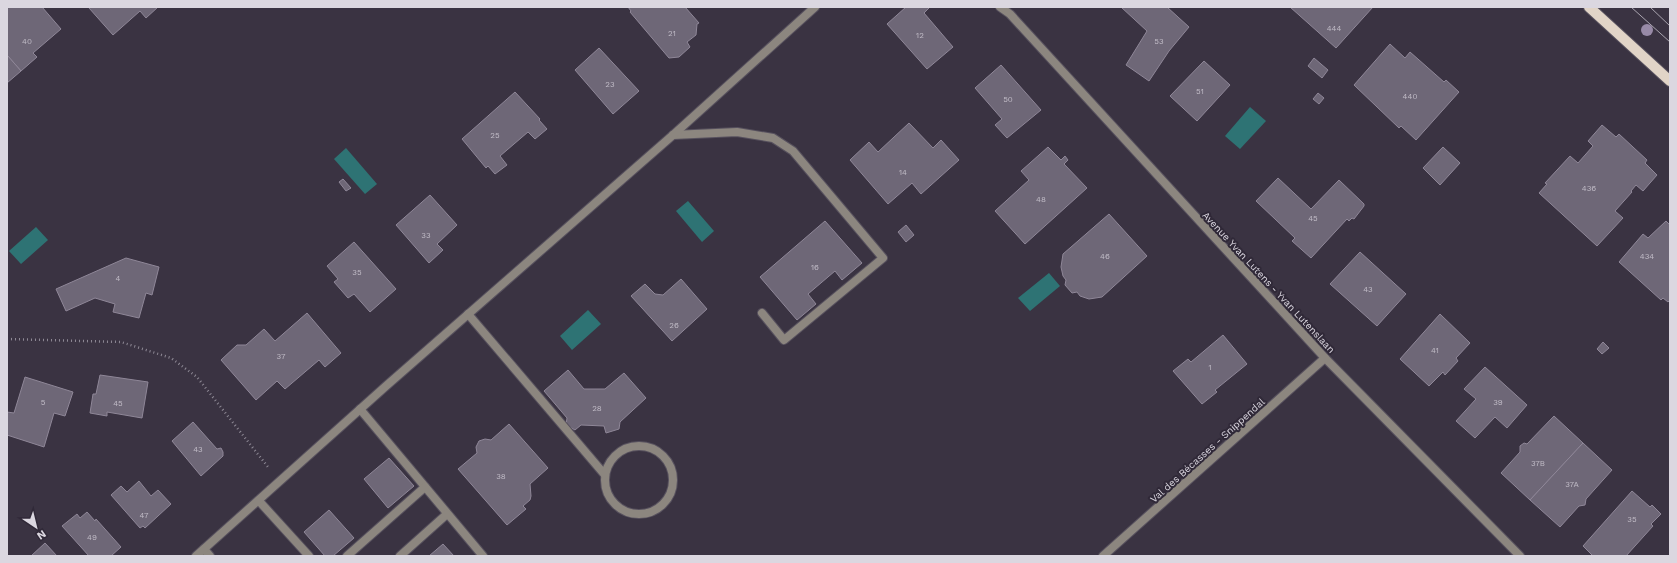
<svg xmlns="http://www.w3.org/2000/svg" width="1677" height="563" viewBox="0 0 1677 563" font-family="'Work Sans',sans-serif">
<rect width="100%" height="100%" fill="#3a3342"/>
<g fill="#2e7374">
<path d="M1250 107 1266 121 1240 149 1225 136Z"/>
<path d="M346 148 377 184 365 194 334 159Z"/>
<path d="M688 201 714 231 702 242 676 211Z"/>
<path d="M36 227 48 240 21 264 9 251Z"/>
<path d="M1049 273 1060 286 1030 311 1018 298Z"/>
<path d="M588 310 601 324 572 350 560 336Z"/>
</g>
<g fill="#6e6777" stroke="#8f8798">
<path d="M7 7H42L61 29 33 53 37 57 21 71 7 55Z"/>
<path d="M90 7H158L146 18 140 11 113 35 89 8Z"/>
<path d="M628 7H685L699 23 697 24 696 35 687 42 690 47 679 57 669 58 630 12 631 11Z"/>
<path d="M906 7H930L924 13 953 47 927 69 887 24Z"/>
<path d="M1121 7H1167L1189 27 1169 51 1149 81 1126 65 1147 31Z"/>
<path d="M1290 7H1373L1336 48Z"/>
<path d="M1390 44 1405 58 1410 52 1444 82 1446 80 1459 92 1416 140 1401 126 1399 128 1354 85Z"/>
<path d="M599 48 639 91 613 114 575 70Z"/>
<path d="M7 55 21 71 7 83Z"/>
<path d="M1314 58 1328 70 1322 78 1308 66Z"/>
<path d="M1204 61 1230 85 1197 121 1170 96Z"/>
<path d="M1001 65 1041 110 1007 138 995 125 1002 119 975 88Z"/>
<path d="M515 92 540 119 539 120 547 129 535 139 528 132 500 156 507 165 495 174 488 166 486 168 462 139Z"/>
<path d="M1318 93 1324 98 1319 104 1313 99Z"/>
<path d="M909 123 933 148 941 140 959 160 921 194 912 183 888 204 850 160 869 142 878 152Z"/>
<path d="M1602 125 1616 137 1619 134 1647 160 1645 163 1657 175 1643 191 1636 185 1631 191 1632 192 1615 211 1623 218 1597 246 1539 193 1547 184 1545 183 1570 156 1578 163 1593 146 1588 141Z"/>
<path d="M1048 147 1061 160 1065 156 1068 160 1064 164 1087 188 1025 244 995 211 1029 180 1021 171Z"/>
<path d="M1443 147 1460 163 1440 185 1423 168Z"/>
<path d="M1278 178 1311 209 1339 180 1364 204V206L1354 219 1352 218 1349 221 1347 219 1311 258 1292 241 1295 238 1256 201Z"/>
<path d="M343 179 351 188 346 191 339 182Z"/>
<path d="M430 195 457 225 437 244 443 250 429 263 396 225Z"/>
<path d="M1109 214 1147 256 1102 297 1089 299 1080 296 1077 292 1072 293 1065 285 1066 280 1063 276 1061 267 1063 254Z"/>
<path d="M825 221 862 263 842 280 835 271 808 294 816 304 797 320 760 277Z"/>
<path d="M1666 221 1670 225V300L1668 302 1663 298 1661 300 1619 262 1643 234 1648 238Z"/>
<path d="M906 225 914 235 906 242 898 232Z"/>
<path d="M354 242 396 289 370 312 354 294 348 298 334 282 338 279 327 266Z"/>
<path d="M1360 252 1406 294 1377 326 1330 284Z"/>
<path d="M126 258 159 267 152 295 146 293 139 318 113 312 115 304 95 298 66 311 56 289Z"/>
<path d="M681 279 707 309 672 341 631 296 645 284 655 294 663 295Z"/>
<path d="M307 313 341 353 325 367 319 360 285 389 277 381 256 400 221 360 237 345H246L264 329 275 341Z"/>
<path d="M1440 314 1470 343 1456 358 1458 361 1445 375 1443 372 1429 386 1400 359Z"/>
<path d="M1223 335 1247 364 1215 390 1217 392 1202 404 1173 371 1188 359 1191 362Z"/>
<path d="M1603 342 1609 348 1602 354 1597 349Z"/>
<path d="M1485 367 1527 405 1507 428 1495 417 1475 438 1456 421 1476 399 1464 389Z"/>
<path d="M568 370 584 389H605L624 373 646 398 620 422 619 429 606 433 604 426 581 425 575 430 566 425 567 418 544 391Z"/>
<path d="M100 375 148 382 142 418 107 412V416L90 413 93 394H96Z"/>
<path d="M25 377 73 392 65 416 54 413 44 447 7 435V412L14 413Z"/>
<path d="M1554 416 1583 443 1530 500 1501 473 1520 452V446L1524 443 1527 444Z"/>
<path d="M193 422 217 449 221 448 223 452V456L201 476 172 441Z"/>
<path d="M509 424 548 468 530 484 531 496 530 500 523 506 526 509 507 525 458 469 477 453 476 447 479 441 485 439 491 440Z"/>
<path d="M1583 443 1612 470 1586 499 1585 505 1579 506 1560 527 1530 500Z"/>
<path d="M389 458 414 486 388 508 364 479Z"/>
<path d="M139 481 151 496 158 490 171 504 145 528 143 526 140 528 111 495 121 486 127 492Z"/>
<path d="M1632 491 1650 507 1652 505 1661 514 1651 524 1653 526 1626 556H1593L1583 546Z"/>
<path d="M329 510 354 538 333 556H325L304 532Z"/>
<path d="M87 512 95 521 96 519 121 547 111 556H89L62 526 77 514 80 518Z"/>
<path d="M45 543 57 556H31Z"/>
<path d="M443 544 454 556H429Z"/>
</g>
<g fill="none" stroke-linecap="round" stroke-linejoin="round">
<defs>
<g id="service">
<path d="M673 135 737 132 773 138 793 151 883 258 784 340 762 313"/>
<path d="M468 314 605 475"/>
<path d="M360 409 483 556"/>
<circle cx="639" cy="480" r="34"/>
<path d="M259 501 309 556"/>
<path d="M204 549 210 556"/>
<path d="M347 556 425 487"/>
<path d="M400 556 447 514"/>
</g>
<g id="minor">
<path d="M1000 7 1010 14 1325 358 1520 556"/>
<path d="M196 556 386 386 673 135 815 7"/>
<path d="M1103 556 1325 358"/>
</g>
<path id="primary" d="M1589 7 1670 81"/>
</defs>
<use href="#service" stroke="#57515e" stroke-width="10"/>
<use href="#minor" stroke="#57515e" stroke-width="10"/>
<use href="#primary" stroke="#57515e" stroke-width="12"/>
<path stroke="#8e8995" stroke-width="2.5" stroke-dasharray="1 3" stroke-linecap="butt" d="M7 339 121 342 171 358 197 377 268 467"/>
<use href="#service" stroke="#8c867f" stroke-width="8"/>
<use href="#minor" stroke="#8c867f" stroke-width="8"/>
<use href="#primary" stroke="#e1d4c7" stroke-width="10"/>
<g stroke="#a9a4af" stroke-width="1">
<path d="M1631 7 1670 42"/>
<path d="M1650 7 1670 26"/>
</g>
</g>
<circle fill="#988aa7" cx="1647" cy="30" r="6"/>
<g text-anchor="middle" stroke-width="4" stroke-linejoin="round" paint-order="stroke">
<g font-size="8" fill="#c0bbc6">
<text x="1334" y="31">444</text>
<text x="672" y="36">21</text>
<text x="920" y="38">12</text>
<text x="27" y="44">40</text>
<text x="1159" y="44">53</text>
<text x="610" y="87">23</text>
<text x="1200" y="94">51</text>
<text x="1410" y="99">440</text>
<text x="1008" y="102">50</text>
<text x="495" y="138">25</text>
<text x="903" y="175">14</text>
<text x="1589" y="191">436</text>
<text x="1041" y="202">48</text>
<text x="1313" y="221">45</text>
<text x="426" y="238">33</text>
<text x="1105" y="259">46</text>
<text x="1647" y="259">434</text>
<text x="815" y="270">16</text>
<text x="357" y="275">35</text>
<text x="118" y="281">4</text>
<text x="1368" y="292">43</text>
<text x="674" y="328">26</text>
<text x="1435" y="353">41</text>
<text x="281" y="359">37</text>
<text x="1210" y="370">1</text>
<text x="43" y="405">5</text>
<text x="1498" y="405">39</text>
<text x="118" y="406">45</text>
<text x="597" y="411">28</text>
<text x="198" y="452">43</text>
<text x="1538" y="466">37B</text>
<text x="501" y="479">38</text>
<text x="1572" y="487">37A</text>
<text x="144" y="518">47</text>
<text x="1632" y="522">35</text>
<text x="92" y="540">49</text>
</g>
<g font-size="10" fill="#dbd7e0" stroke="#302938">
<text transform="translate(1269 282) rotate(47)" y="4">Avenue Yvan Lutens - Yvan Lutenslaan</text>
<text transform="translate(1207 450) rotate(-42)" y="4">Val des Bécasses - Snippendal</text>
</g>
</g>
<rect width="1677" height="563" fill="none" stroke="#dbd7e0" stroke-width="16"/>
<g transform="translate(36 527) rotate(145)" stroke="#302938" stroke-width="3" paint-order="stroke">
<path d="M0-3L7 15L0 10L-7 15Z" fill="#dbd7e0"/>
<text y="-6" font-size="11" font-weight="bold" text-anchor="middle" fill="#dbd7e0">N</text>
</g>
</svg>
